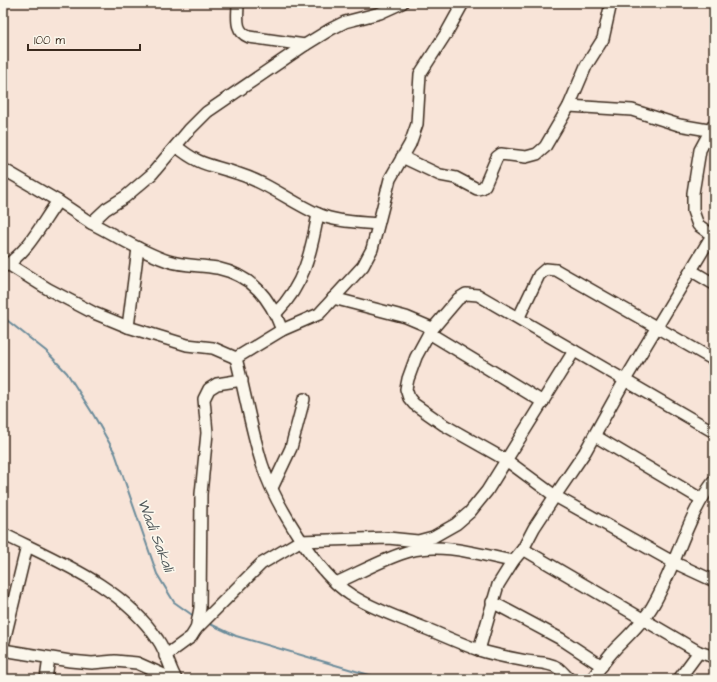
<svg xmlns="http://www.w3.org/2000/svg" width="717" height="682" viewBox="0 0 717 682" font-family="'Architects Daughter',sans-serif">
<rect width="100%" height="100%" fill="#f8e4d8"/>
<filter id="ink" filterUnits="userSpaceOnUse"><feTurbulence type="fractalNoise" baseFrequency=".025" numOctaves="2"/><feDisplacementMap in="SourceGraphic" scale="8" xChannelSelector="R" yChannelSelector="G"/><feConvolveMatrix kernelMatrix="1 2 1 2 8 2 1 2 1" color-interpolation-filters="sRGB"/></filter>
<g filter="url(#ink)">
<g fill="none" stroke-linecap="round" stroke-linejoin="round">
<g stroke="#6b8b9a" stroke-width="2">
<path d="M3 317 46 351 67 373 93 414 115 453 157 574 174 602 195 617"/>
<path d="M208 623 236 636 383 679"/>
</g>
<defs>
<g id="minor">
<path d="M238 3C238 17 234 31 249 37L305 45"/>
<path d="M569 106 632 110 679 125 714 131"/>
<path d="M176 146C201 167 211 164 239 174 268 183 291 202 318 214 336 222 358 222 378 224"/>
<path d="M402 157 440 175 456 178 477 189 482 188 485 185 497 157 501 154 526 157 537 154 545 147 569 106 586 66 603 39 611 3"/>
<path d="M3 169 58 201"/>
<path d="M91 223C117 236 141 252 168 261 183 266 201 265 217 268 253 276 270 298 282 330"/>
<path d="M712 235 698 225 693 211V193L700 150 714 124"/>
<path d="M8 264 48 289 94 313 128 327 187 345 213 348 236 358"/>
<path d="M3 267C28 253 41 224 58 201L91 223 106 209 125 197 152 174 189 130 207 112 305 45 331 29 345 22 380 13 402 3"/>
<path d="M692 271 714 284"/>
<path d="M333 298 406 317 432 328"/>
<path d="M276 313C304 285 311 253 318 214"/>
<path d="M519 317 539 275 546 269 556 270 714 360"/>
<path d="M128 327 138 248"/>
<path d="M429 333 543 402"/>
<path d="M236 358C245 393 251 429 262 464 274 502 317 574 351 595 371 608 395 616 417 625 438 633 458 643 479 650 494 655 511 658 526 661 537 663 549 662 558 668 562 671 566 676 569 679"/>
<path d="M236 358 282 330 319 314 363 266 372 249 390 179 410 144 417 124 420 74 447 32 463 3"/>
<path d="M714 432 478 295 466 294 458 299 429 333 416 357 408 379 406 389 409 398 414 404 444 425 506 460 555 496 673 562 714 581"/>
<path d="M595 436 701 499"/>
<path d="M272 488 291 448 304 399"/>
<path d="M3 534C59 562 122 586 158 640 166 651 169 667 176 679"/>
<path d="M523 549 699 652 714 657"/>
<path d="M336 583C359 573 387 557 410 551 442 542 481 555 513 561"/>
<path d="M492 602 561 639 602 666"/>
<path d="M196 629 261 564 300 541 388 538 418 541 433 537 456 524 470 512 487 491 574 351"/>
<path d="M3 645 27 546"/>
<path d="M3 650 70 661 92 663 115 661 137 663 173 679"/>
<path d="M479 650 498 585 513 561 523 549 534 528 555 496 585 452 625 380 714 232"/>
<path d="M165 656 191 637 196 629 200 608 201 494 207 433 204 399 209 389 217 384 242 380"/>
<path d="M46 679 49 658"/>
<path d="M592 679C600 668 607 657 616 648 629 635 643 622 652 607 676 567 686 517 714 481"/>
<path d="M679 679 699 652"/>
</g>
</defs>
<use href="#minor" stroke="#3b2a1e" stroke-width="14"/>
<use href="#minor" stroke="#fbf7ec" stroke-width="11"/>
</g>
</g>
<g text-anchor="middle" stroke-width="3.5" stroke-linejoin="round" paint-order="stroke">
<g font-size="15" font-style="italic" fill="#535a5c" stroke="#fbf7ec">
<text transform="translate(156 535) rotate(69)" y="5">Wadi Sakali</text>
</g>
</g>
<rect width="717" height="682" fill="none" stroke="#fbf7ec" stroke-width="16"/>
<rect x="8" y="8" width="701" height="666" fill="none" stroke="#3b2a1e" stroke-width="1.5" filter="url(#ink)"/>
<path d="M28 44v6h112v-6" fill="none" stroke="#3b2a1e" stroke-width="2"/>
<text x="34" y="44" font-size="12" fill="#3b2a1e" stroke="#fbf7ec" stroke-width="3" paint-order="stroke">100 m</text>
</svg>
